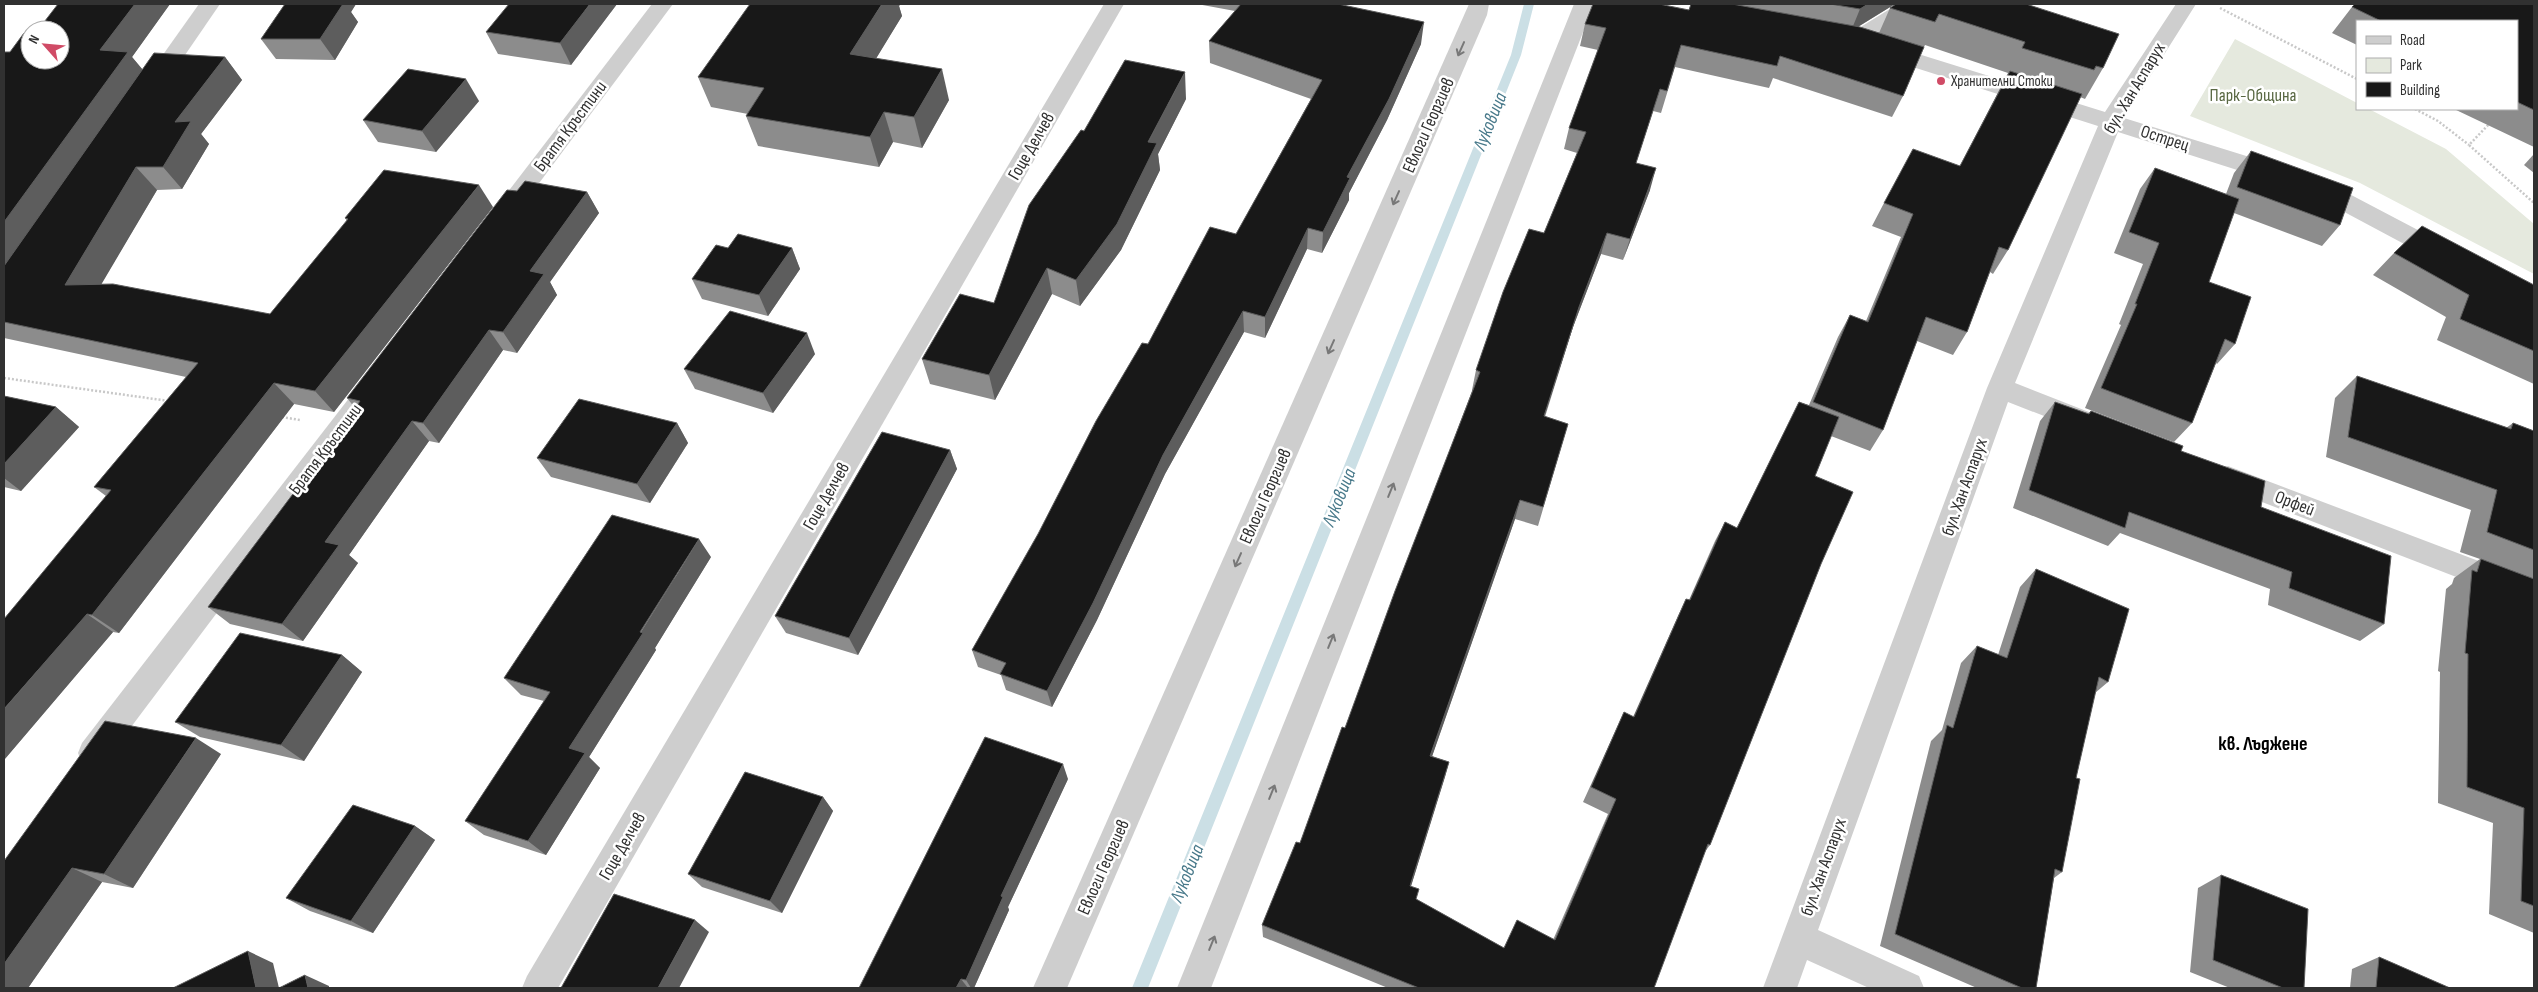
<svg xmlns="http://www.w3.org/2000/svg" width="2538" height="992" viewBox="0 0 2538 992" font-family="'Sofia Sans Condensed',sans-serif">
<rect width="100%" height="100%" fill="#fff"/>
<path fill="#e5e9de" d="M2235 39 2357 103V109H2369L2446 149 2534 224V274L2360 183 2190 116Z"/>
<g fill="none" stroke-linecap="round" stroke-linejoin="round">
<path fill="#cbdfe5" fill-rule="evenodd" d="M1524 4H1534L1521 55 1148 988H1132L1511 55Z"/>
<g stroke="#c8c8c8" stroke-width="2.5" stroke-dasharray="2 2" stroke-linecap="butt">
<path d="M2220 8 2357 79"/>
<path d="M2415 109 2438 121 2469 145"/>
<path d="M2491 122 2469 145 2534 203"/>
<path d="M4 378 169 401"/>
<path d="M282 417 300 420"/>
</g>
<g fill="#cecece" fill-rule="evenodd">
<path d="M199 4H220L161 90 153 92 145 90 142 85 145 80Z"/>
<path d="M652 4H673L513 218 505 220 497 218 493 212 497 206Z"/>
<path d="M1104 4H1124L558 988H522L527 976Z"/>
<path d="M1469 4H1489L1487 15 1067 988H1033Z"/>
<path d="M1574 4H1594L1211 988H1177Z"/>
<path d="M1898 4H1922L1919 9 1862 46 1854 48 1846 46 1843 41 1846 36Z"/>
<path d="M2176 4H2196L2124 118 2272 164 2336 187 2454 249 2457 255 2454 261 2445 264 2436 261 2320 199 2256 176 2118 132 2015 383 2094 414 2098 421 2094 428 2085 432 2008 402 1818 930 1919 976 1924 988H1869L1807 960 1797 988H1763L1987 388 2098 126 1875 55 1872 50 1875 45 1883 43 2105 112Z"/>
<path d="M376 372 385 375 389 382 385 389 104 763 93 767 82 763 78 753 82 743 367 375Z"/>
<path d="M2228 466 2534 582V607L2218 485 2214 477 2218 469Z"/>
</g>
</g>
<g fill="#8c8c8c" fill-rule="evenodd">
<path d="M58 4H170L132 57 143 70 225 57 242 80 201 134 209 144 182 189 157 190 101 284 270 314 347 221 345 218 493 207 334 412 294 404 119 633 113 632 4 760 106 496 94 487 186 377 4 338V52H10L30 60Z"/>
<path d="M285 4H356L351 12 358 22 335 60 276 59 261 39Z"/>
<path d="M617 4 571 65 498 54 486 32Z"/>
<path d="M1197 4H1338L1421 44 1387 120 1349 193V200L1322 253 1307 249 1265 338 1244 332 1165 474 1097 620 1052 707 1006 690 1001 675 978 667 972 650 1148 344 1236 234 1311 99 1210 63 1209 41 1235 11Z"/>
<path d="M1691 4H1895L1858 27 1879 33 1890 8 2026 4 2103 68 2085 99 2080 97 2008 250 1993 274 1990 272 1967 332 1953 355 1917 341 1883 430 1870 451 1831 436 1815 476 1821 564 1710 845 1704 853 1654 988H1388L1263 937 1262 925 1300 843 1345 728 1472 391V390L1476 370 1544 233 1577 153 1564 149 1569 128 1598 50 1580 46 1585 24 1689 10ZM1925 45 2008 73 1960 166 1884 203 1872 226 1901 237 1866 321 1850 315 1838 337 1809 405 1799 402 1737 528 1725 522 1715 541 1689 600 1686 599 1678 616 1633 717 1624 712 1583 802 1608 814 1553 940 1504 948 1416 899 1411 886 1449 762 1432 756 1515 519 1538 526 1568 424 1545 417 1573 327 1601 254 1623 260 1650 190 1636 163 1653 111 1661 113 1675 67 1769 88 1773 78 1892 117 1903 96Z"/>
<path d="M2534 4V147L2454 109H2517V21H2357V45L2332 33 2352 7Z"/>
<path d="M899 6 902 16 876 58 949 100 922 148 893 142 879 167 758 146 746 116 748 114 711 107 698 77Z"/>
<path d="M1186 99 1158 154 1160 170 1121 250 1080 306 1052 294 995 400 930 384 922 359 994 303 1084 131Z"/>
<path d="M479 101 436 152 378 142 363 120Z"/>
<path d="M2251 151 2340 225 2322 246 2234 213 2209 282 2235 344 2217 364 2216 363 2192 423 2174 442 2085 408 2121 325 2119 324 2143 264 2114 253 2140 189 2155 168 2226 194 2234 173Z"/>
<path d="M2534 154V173L2524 165Z"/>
<path d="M517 191 587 192 599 213 550 282 557 295 517 353 503 350 439 443 429 441 349 555 358 563 303 641 230 624 208 607 355 412 354 410 355 408 347 398Z"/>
<path d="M728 248H792L800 269 768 316 702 299 692 279Z"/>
<path d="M2394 253 2534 285V384L2437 340 2446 317 2373 275Z"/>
<path d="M815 354 773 413 695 389 684 369Z"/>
<path d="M2357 376 2506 428 2513 423 2534 431V933L2489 914 2493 823 2438 803 2440 672 2438 671 2446 589 2452 584 2454 578 2480 559 2460 552 2471 510 2326 457 2335 398Z"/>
<path d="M4 396 56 407 79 427 21 491 4 487Z"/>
<path d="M2055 402 2088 414 2091 411 2181 451 2261 507 2384 624 2360 641 2268 605 2270 589 2120 533 2108 546 2013 508 2040 421Z"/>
<path d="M677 423 688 443 650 503 551 477 537 458Z"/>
<path d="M950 450 957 469 858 655 786 633 775 616Z"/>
<path d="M711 557 655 648 656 650 589 757 600 768 546 855 484 835 465 821 544 701 521 695 504 678Z"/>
<path d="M2036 569 2108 682 2095 693 2076 778 2062 872 2054 878 2036 988H1977L1880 946 1931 741 1942 730 1961 663 1977 646 1998 655 2020 587Z"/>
<path d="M342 655 362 672 304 761 200 737 175 722Z"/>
<path d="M221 754 133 888 102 882 28 988H4V861Z"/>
<path d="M1068 779 1008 907 1009 910 974 988H859Z"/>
<path d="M823 797 833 811 782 913 702 887 688 874Z"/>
<path d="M415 826 435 840 373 933 310 911 286 898Z"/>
<path d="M2221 875 2304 988H2230L2190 972 2198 888Z"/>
<path d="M2379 957 2450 988H2350L2352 969Z"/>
</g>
<g fill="#5d5d5d">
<path d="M135 4H170L132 57 147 75 4 277V222L100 50Z"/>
<path d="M333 4H356L351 12 358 22 335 60 320 39Z"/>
<path d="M590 4H617L571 65 560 43Z"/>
<path d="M882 4H901L899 6 902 16 860 85 850 54Z"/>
<path d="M1868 4H1895L1851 31 1860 9Z"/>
<path d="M1424 22 1421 44 1387 120 1349 193V200L1322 253 1323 232 1347 177Z"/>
<path d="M225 57 242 80 201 134 209 144 182 189 163 167 175 122Z"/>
<path d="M942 69 949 100 922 148 914 117Z"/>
<path d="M1185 72 1186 99 1158 154 1160 170 1121 250 1080 306 1076 280Z"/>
<path d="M466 79 479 101 436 152 422 131Z"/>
<path d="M884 112 893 142 879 167 870 137Z"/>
<path d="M136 167 157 190 88 307 65 285Z"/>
<path d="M1656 168 1650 190 1623 260 1630 239Z"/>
<path d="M479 185 493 207 334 412 315 391Z"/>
<path d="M587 192 599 213 550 282 557 295 517 353 503 332 530 271Z"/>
<path d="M1308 228 1307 249 1265 338V317Z"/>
<path d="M1607 233 1601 254 1573 327 1538 436 1544 416 1579 307Z"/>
<path d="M792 248 800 269 768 316 759 295Z"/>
<path d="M1047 268 1052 294 995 400 989 375Z"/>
<path d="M1243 311 1244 332 1165 474 1097 620 1052 707 1047 691 1163 455Z"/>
<path d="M489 330 503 350 439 443 423 423Z"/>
<path d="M807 333 815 354 773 413 763 393Z"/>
<path d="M274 383 294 404 119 633 92 615Z"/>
<path d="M56 407 79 427 21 491 4 478V464Z"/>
<path d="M412 421 429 441 349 555 358 563 303 641 282 624 325 542Z"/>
<path d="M677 423 688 443 650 503 637 484Z"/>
<path d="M950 450 957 469 858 655 849 638Z"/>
<path d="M1520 500 1515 519 1427 771 1430 756Z"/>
<path d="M699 539 711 557 655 648 656 650 589 757 600 768 546 855 528 841 569 748Z"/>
<path d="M87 614 113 632 4 760V709Z"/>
<path d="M342 655 362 672 304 761 281 745Z"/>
<path d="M196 738 221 754 133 888 104 874Z"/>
<path d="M1449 762 1445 777 1407 899 1410 886Z"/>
<path d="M1063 764 1068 779 1008 907 1009 910 974 988H971L966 980 1001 896Z"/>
<path d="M823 797 833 811 782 913 770 901Z"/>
<path d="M415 826 435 840 373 933 351 921Z"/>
<path d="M72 868 102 882 28 988H4V964Z"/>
<path d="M695 920 709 932 679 988H658Z"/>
<path d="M248 951 273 963 279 988H256Z"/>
<path d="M305 975 329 986V988H308Z"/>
<path d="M961 979 968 988H956Z"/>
</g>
<g fill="#181818" stroke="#5d5d5d">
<path d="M58 4H135L100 50 128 52 4 222V52H10L24 33H30V60H60V30H38Z"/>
<path d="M285 4H343L320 39H261Z"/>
<path d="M509 4H590L560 43 486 32Z"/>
<path d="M750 4H882L850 54 942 69 914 117 884 112 870 137 746 116 764 88 698 77Z"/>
<path d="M1241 4H1338L1424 22 1389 99 1347 177 1350 178 1323 232 1308 228 1265 317 1243 311 1163 455 1093 603 1047 691 1000 674 1006 663 972 650 1038 534 1096 421 1142 343 1148 344 1210 227 1236 234 1322 80 1209 41Z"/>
<path d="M1593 4H1659L1689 10 1691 4H1732L1860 27 1924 47 1903 96 1780 56 1777 66 1681 45 1667 91 1660 89 1636 163 1656 168 1630 239 1607 233 1579 307 1544 416 1568 424 1543 507 1520 500 1430 756 1449 762 1410 886 1419 889 1416 899 1504 948 1517 920 1555 940 1616 799 1591 787 1624 712 1634 717 1686 599 1690 600 1725 522 1737 528 1799 402 1839 417 1815 476 1853 492 1821 564 1710 845 1708 844 1654 988H1419L1262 925 1296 842 1300 843 1342 727 1345 728 1395 591 1480 372 1476 370 1503 292 1529 229 1544 233 1586 132 1569 128 1606 28 1585 24Z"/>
<path d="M1830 4H1868L1860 9Z"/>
<path d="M1896 4H2026L2119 34 2103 68 2096 66 2094 70 2022 48 2025 42 1939 14 1935 22 1890 8Z"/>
<path d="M2355 4H2534V110L2517 102V21H2381L2352 7Z"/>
<path d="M154 53 225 57 175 122 191 121 163 167H136L65 285 113 284 270 314 348 219 345 218 384 170 479 185 315 391 274 383 92 615 87 614 4 709V619L111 490 94 487 198 363 4 322V266Z"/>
<path d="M1125 60 1185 72 1148 142 1157 143 1117 224 1076 280 1047 268 989 375 922 359 960 294 994 303 1029 205 1081 130 1084 131Z"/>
<path d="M408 69 466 79 422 131 363 120Z"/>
<path d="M2010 71 2082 94 2008 250 1999 247 1967 332 1926 317 1883 430 1813 402 1850 315 1868 322 1913 214 1884 203 1913 149 1960 166Z"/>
<path d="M2251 151 2353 188 2340 225 2237 187Z"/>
<path d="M2155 168 2239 199 2209 282 2251 297 2235 344 2225 339 2192 423 2101 388 2137 304H2135L2159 243 2129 232Z"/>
<path d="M525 181 587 192 530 271 544 274 503 332 489 330 423 423 412 421 325 542 339 545 282 624 208 607 356 410H354L360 401 347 398 507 190 517 191Z"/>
<path d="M2422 226 2534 285V351L2460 319 2469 295 2394 253Z"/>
<path d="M738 234 792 248 759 295 692 279 716 245 728 248Z"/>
<path d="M730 311 807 333 763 393 684 369Z"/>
<path d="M2357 376 2511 429 2513 423 2534 431V550L2487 532 2497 490 2348 437Z"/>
<path d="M4 396 56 407 4 464Z"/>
<path d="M579 399 677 423 637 484 537 458Z"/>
<path d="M2055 402 2089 414 2091 411 2183 446 2181 451 2265 481 2261 507 2391 556 2384 624 2289 588 2292 572 2129 512 2125 528 2029 490Z"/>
<path d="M882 432 950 450 849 638 775 616Z"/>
<path d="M612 515 699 539 640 632 643 633 569 748 585 753 528 841 465 821 550 692 504 678Z"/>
<path d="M2481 559 2534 579V906L2521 901 2524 808 2467 787 2468 654 2465 653 2472 570 2477 572Z"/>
<path d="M2036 569 2129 609 2108 682 2099 677 2076 778 2080 779 2062 872 2055 869 2036 988H2022L1895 934 1947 725 1953 728 1977 646 2007 658Z"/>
<path d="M240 633 342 655 281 745 175 722Z"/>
<path d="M105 721 196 738 104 874 72 868 4 964V861Z"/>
<path d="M985 737 1063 764 1001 896 1003 897 966 980 961 979 956 988H859Z"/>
<path d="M745 772 823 797 770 901 688 874Z"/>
<path d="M353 805 415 826 351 921 286 898Z"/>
<path d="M2221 875 2308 909 2304 988H2283L2213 960Z"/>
<path d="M614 894 695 920 658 988H561Z"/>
<path d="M248 951 256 988H173Z"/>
<path d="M2379 957 2450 988H2376Z"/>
<path d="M305 975 308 988H279Z"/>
</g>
<defs><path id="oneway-shaft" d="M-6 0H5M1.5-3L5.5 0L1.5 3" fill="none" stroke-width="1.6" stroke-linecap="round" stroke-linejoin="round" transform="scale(1.25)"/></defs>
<g stroke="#787878">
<use href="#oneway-shaft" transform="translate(1461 49) rotate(114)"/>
<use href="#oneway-shaft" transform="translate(1396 198) rotate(114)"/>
<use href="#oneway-shaft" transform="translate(1331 347) rotate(114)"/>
<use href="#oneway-shaft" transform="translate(1391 490) rotate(-68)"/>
<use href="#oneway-shaft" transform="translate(1238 560) rotate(114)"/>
<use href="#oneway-shaft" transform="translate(1331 641) rotate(-68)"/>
<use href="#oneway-shaft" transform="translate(1272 792) rotate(-68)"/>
<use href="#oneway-shaft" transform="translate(1212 943) rotate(-68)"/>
</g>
<circle fill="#d04b66" stroke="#fff" stroke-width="2" cx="1941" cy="81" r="5"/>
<g text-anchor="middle" stroke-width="5" stroke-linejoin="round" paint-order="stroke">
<g font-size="15" fill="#313131" stroke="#fff" text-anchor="start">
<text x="1951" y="86">Хранителни Стоки</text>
</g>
<g font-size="18" fill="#313131" stroke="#fff">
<text transform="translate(2134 88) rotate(-59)" y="6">бул. Хан Аспарух</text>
<text transform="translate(1428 125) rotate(-66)" y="6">Евлоги Георгиев</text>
<text transform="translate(570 126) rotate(-53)" y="6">Братя Кръстини</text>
<text transform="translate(2165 138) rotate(18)" y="6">Острец</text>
<text transform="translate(1031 146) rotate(-60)" y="6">Гоце Делчев</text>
<text transform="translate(325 449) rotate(-53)" y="6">Братя Кръстини</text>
<text transform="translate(1964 487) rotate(-70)" y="6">бул. Хан Аспарух</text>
<text transform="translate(826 496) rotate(-60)" y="6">Гоце Делчев</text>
<text transform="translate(1265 496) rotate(-66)" y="6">Евлоги Георгиев</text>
<text transform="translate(2295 503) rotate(21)" y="6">Орфей</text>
<text transform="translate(622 846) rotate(-60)" y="6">Гоце Делчев</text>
<text transform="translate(1103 867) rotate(-66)" y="6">Евлоги Георгиев</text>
<text transform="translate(1823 867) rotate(-70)" y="6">бул. Хан Аспарух</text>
</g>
<g font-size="18" fill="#596843" stroke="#fff">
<text x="2253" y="101">Парк-Община</text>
</g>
<g font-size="19" font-style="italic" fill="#48798a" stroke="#fff">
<text transform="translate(1489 121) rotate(-68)" y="7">Луковица</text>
<text transform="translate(1338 497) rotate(-68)" y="7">Луковица</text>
<text transform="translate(1186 873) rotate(-68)" y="7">Луковица</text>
</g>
<g font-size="20" font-weight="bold" fill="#000" stroke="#fff">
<text x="2263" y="750">кв. Лъджене</text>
</g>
</g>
<rect width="2538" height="992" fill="none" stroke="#313131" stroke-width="10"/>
<rect x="2356" y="20" width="162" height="90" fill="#ffffff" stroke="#adadad"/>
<rect x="2366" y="36" width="25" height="8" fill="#cecece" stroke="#adadad"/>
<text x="2400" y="45" font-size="15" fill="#313131">Road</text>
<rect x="2366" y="58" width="25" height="15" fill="#e5e9de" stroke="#adadad"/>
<text x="2400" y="70" font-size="15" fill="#313131">Park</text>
<rect x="2366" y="82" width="25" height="15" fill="#181818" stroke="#adadad"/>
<text x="2400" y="95" font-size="15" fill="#313131">Building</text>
<g transform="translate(45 45) rotate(297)"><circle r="24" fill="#ffffff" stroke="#adadad"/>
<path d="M0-4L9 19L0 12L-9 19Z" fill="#d04b66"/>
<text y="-8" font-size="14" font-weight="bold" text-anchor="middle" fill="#313131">N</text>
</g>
</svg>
